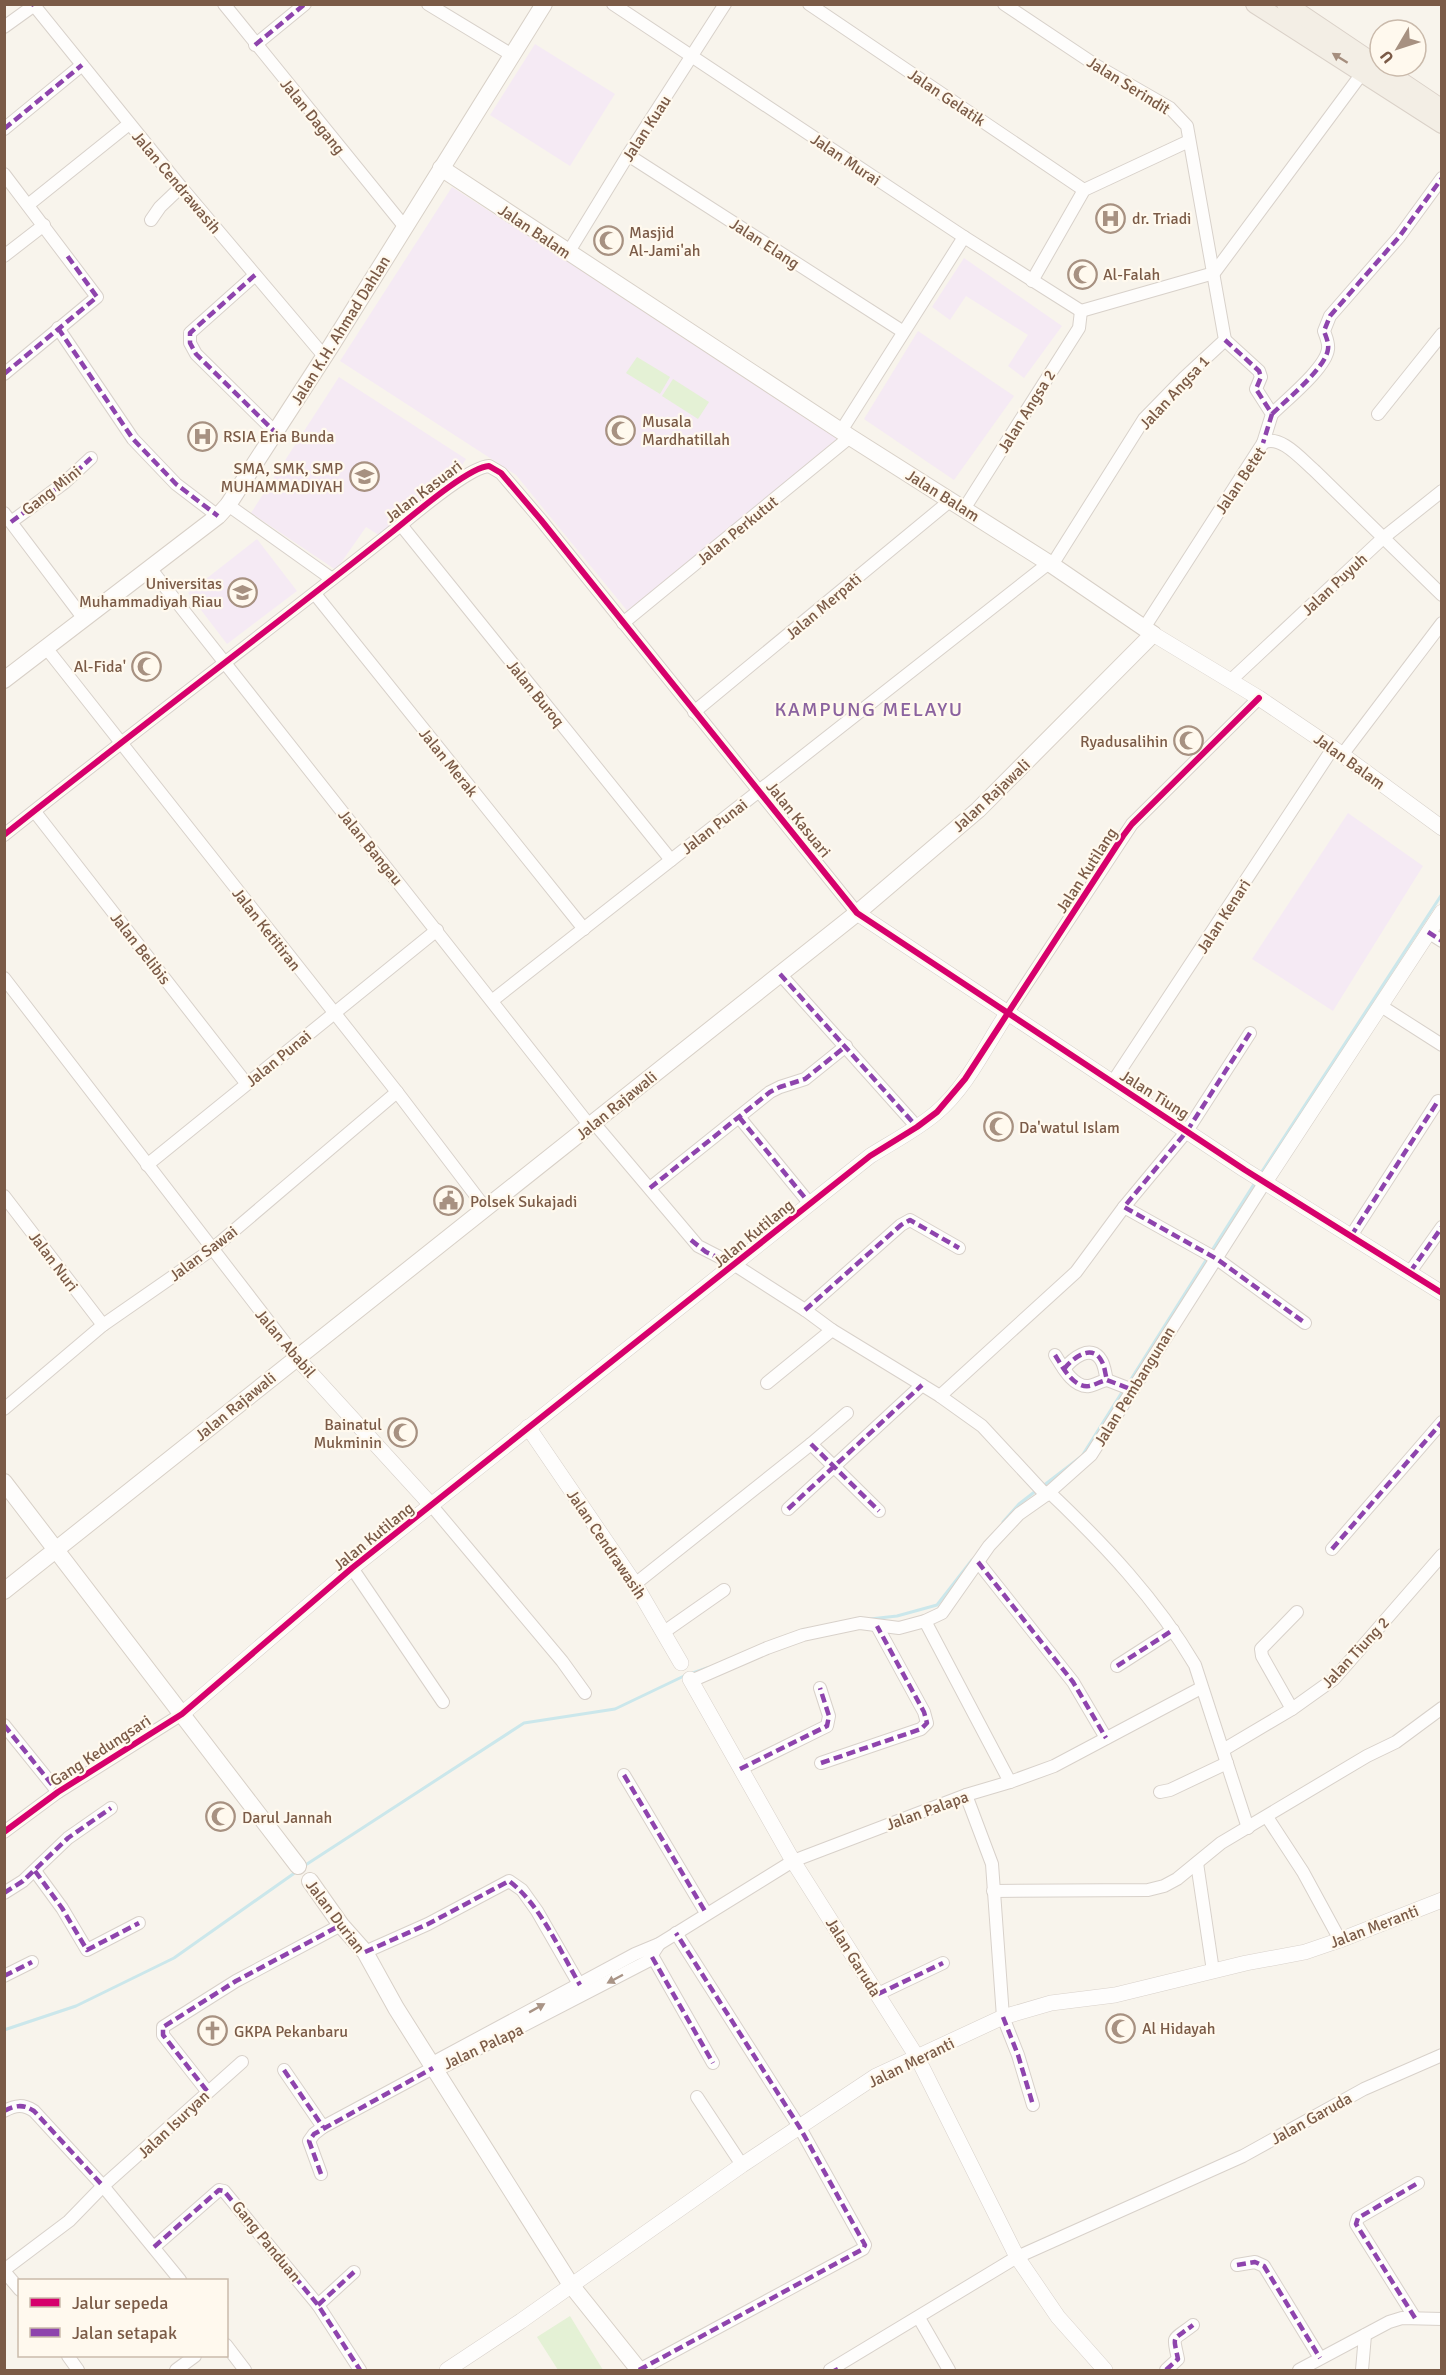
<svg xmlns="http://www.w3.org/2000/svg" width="1446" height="2375" viewBox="0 0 1446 2375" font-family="Signika,sans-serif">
<rect width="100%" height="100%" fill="#f8f4ec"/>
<g fill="#f5eaf4">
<path d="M535 44 615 94 570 166 490 115Z"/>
<path d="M452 187 839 437 629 613 516 475 340 361Z"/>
<path d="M964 258 1062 326 1024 378 1008 366 1028 335 966 296 950 320 932 307Z"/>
<path d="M918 331 1014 396 954 480 864 419Z"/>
<path d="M339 377 466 459 443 495 424 505 410 497 382 537 366 527 336 570 251 513Z"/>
<path d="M257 539 297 591 227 644 188 593Z"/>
<path d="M1348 813 1423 866 1333 1011 1252 959Z"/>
</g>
<g fill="#e4f1d5">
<path d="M637 357 670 377 660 394 626 373Z"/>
<path d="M673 379 709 402 698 419 662 396Z"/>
<path d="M570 2316 603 2370H558L537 2337Z"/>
</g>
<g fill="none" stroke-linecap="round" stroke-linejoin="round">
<g stroke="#cbe7eb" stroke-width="3">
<path d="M1261 1173 1442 894"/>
<path d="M1211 1252 1256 1181"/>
<path d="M1128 1384 1208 1257"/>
<path d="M1043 1486 1082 1456 1124 1389"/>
<path d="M1003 1522 1019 1504 1037 1490"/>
<path d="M870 1619 897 1616 937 1605 972 1560"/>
<path d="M690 1674 707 1668"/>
<path d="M304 1866 524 1723 615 1709 684 1676"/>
<path d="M4 2030 76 2006 174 1958 296 1872"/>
</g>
<defs>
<g id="minor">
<path d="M33 4 181 187 324 356"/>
<path d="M224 4 404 226"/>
<path d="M428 4 512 55"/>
<path d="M613 4 964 237 1081 311"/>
<path d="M809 4 1084 190"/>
<path d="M1004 4 1097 66 1170 108 1187 126 1225 340 1184 378 1144 419 1052 565"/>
<path d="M4 27 36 4"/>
<path d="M255 45 305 4"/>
<path d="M4 129 82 65"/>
<path d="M628 155 902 331"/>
<path d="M4 174 97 297 4 374"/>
<path d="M28 205 129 124"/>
<path d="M151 220 160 207 181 187"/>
<path d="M568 253 628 155 725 4"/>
<path d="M4 256 44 225"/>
<path d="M255 275 190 333V343L196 354 275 432"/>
<path d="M1032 281 1084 190 1189 141"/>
<path d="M1081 311 1214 273 1363 72"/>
<path d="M58 328 133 439 176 484 218 516"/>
<path d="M1225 340 1259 371 1261 377 1256 389 1272 414 1263 443"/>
<path d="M1272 414C1286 400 1326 368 1328 349 1329 343 1326 337 1324 331L1330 316 1399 237 1442 178"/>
<path d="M1378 414 1442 334"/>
<path d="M841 431 964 237"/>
<path d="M228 505 332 579"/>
<path d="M964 509 1079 328 1081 311"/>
<path d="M4 513 84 619"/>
<path d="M11 522 64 483 91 458"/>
<path d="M401 525 671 860"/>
<path d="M150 568 590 1126"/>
<path d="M315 594 584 929"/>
<path d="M623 623 850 437"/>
<path d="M1144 628 1263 443C1280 433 1303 461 1315 471L1442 595"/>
<path d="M47 649 397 1092 486 1209"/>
<path d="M1230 681 1383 538 1442 491"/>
<path d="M694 712 951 500"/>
<path d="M1342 755 1442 623"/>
<path d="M35 812 246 1083"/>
<path d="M4 835C133 732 264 634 392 532 411 517 468 467 489 466L501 473 541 520 857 913"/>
<path d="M1428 932 1442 941"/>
<path d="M780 974 917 1127"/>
<path d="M4 978 296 1357"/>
<path d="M493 1000 1049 563"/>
<path d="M1381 1006 1442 1045"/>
<path d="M1008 1012 1132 824 1259 698"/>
<path d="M1112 1083 1333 748"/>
<path d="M739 1117 810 1204"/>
<path d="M594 1123 698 1246 735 1265 805 1310 832 1330 940 1396 982 1426 1046 1495"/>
<path d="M147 1165 437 930"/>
<path d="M650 1188 770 1092 780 1087 805 1079 846 1046"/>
<path d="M4 1196 103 1325"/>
<path d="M1124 1207 1217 1259 1305 1323"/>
<path d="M1351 1236 1438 1101"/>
<path d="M1410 1272 1442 1227"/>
<path d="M805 1310 901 1225 910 1220 959 1248"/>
<path d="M1055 1355C1062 1366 1073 1388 1089 1386 1095 1385 1101 1381 1107 1380L1133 1390"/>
<path d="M1064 1369C1072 1359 1091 1343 1101 1360 1105 1366 1105 1374 1107 1380"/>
<path d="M767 1383 832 1330"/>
<path d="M940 1396 1076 1272 1124 1207 1187 1131 1250 1033"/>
<path d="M4 1409 103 1325 211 1250 397 1092"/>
<path d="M811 1444 879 1511"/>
<path d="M1049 1492C1104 1544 1156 1599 1195 1665L1248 1828"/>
<path d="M432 1506 562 1661 585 1693"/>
<path d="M788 1509 922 1385"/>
<path d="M1332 1549 1442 1422"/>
<path d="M978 1562 1073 1682 1106 1738"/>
<path d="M352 1568 443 1702"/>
<path d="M635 1584 811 1444 847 1413"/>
<path d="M925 1621 1010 1782"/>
<path d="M664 1632 724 1590"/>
<path d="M1117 1666 1173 1630"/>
<path d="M691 1681 767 1648 803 1635 860 1623 899 1628 925 1621 942 1613 989 1546 1019 1514 1046 1495 1091 1455 1265 1182"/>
<path d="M1292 1709 1262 1656 1261 1649 1297 1612"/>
<path d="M4 1725 58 1792"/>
<path d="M1223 1750 1292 1709 1334 1679 1442 1555"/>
<path d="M821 1763 921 1729 927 1723 924 1712 877 1626"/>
<path d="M740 1769 827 1726 829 1716 820 1688"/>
<path d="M624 1775 706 1913"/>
<path d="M1160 1792 1170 1790 1227 1763"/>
<path d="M966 1795 992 1864 1003 2017 1018 2055 1033 2105"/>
<path d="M1267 1817 1303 1872 1340 1940"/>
<path d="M4 1832 58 1792 182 1714"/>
<path d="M1197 1863 1213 1971"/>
<path d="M35 1871 62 1908 87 1950 139 1923"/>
<path d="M993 1891 1148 1890 1164 1886 1177 1879 1221 1843 1367 1756 1396 1742 1442 1708"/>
<path d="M4 1893 23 1881 68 1838 111 1808"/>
<path d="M365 1952 428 1924 509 1881 522 1890 537 1911 583 1991"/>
<path d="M650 1952 713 2063"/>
<path d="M4 1976 32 1962"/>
<path d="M878 1994 943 1963"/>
<path d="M433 2068 438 2060 635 1954 659 1944 793 1861 966 1795 1010 1782 1054 1766 1201 1688"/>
<path d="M284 2070 323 2127"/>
<path d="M207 2091 163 2035V2027L236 1981 341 1925"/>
<path d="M697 2097 742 2165"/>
<path d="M4 2111C16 2105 23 2104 34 2111L103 2186 180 2280"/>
<path d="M321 2174 309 2141 314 2134 323 2127 433 2068 443 2067 648 1961 659 1944"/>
<path d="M154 2247 219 2190 224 2191 318 2305 360 2370"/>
<path d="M1237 2265 1255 2262 1264 2266 1320 2358"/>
<path d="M4 2270 69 2221 103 2186 242 2062"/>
<path d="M4 2271 20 2290"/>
<path d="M318 2305 354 2272"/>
<path d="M919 2318 949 2370"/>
<path d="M1415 2318 1356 2224 1358 2218 1418 2183"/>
<path d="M226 2345 245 2370"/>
<path d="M68 2356 78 2370"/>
<path d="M176 2370 195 2356"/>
<path d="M639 2370 863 2249 865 2245 800 2128 676 1933"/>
<path d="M830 2370 1017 2257 1243 2156 1364 2089 1442 2055"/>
<path d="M1166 2370 1178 2359C1173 2334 1171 2342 1193 2325"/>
<path d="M1299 2370 1389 2322 1402 2318 1442 2319"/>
<path d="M1362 2370 1365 2335"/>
</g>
<g id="tertiary">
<path d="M1153 634 1259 698 1333 748 1442 828"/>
<path d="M857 913 1245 1170 1442 1293"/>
<path d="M1265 1182 1442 912"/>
<path d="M296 1357 432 1506"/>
<path d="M528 1427 635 1584 681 1663"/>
<path d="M690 1679 793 1861 917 2057 1017 2257 1058 2317 1105 2370"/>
<path d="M182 1714 352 1568 870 1156C892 1142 916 1130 936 1113 967 1087 986 1045 1008 1012"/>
<path d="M447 2370 521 2321 742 2165 876 2076 1003 2017 1051 2003 1115 1995 1246 1963 1305 1952 1340 1940 1442 1900"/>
</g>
<g id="secondary">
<path d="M4 680 218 516 228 505 331 346 544 4"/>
<path d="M4 1482 298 1866"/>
<path d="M4 1591 857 913 978 810 1153 634 1052 565 850 437 441 168"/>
<path d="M310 1881 341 1925 365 1952 396 2008 571 2285 639 2370"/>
</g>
<g id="primary">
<path d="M1255 4 1442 124"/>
<path d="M1286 4 1442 109"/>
</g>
</defs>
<use href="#minor" stroke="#d8d1ca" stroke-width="14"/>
<use href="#tertiary" stroke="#d8d1ca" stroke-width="16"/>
<use href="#secondary" stroke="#d8d0c7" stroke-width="18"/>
<use href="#primary" stroke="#dad1c8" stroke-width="20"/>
<use href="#minor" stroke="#fefdfc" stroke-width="12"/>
<use href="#tertiary" stroke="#fefdfc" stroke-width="15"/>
<use href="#secondary" stroke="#fefdfc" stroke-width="16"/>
<use href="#primary" stroke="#f3eee5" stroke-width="18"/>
<g stroke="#8e44ad" stroke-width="4.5" stroke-dasharray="9 4.5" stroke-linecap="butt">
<path d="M33 4 34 6"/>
<path d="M255 45 305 4"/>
<path d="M4 129 82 65"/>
<path d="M255 275 190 333V343L196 354 275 432"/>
<path d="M58 328 133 439 176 484 218 516"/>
<path d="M1225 340 1259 371 1261 377 1256 389 1272 414 1263 443"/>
<path d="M4 374 97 297 66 254"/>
<path d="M1272 414C1286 400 1326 368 1328 349 1329 343 1326 337 1324 331L1330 316 1399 237 1442 178"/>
<path d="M11 522 64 483 91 458"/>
<path d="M1428 932 1442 941"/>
<path d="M780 974 917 1127"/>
<path d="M1250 1033 1187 1131 1124 1207 1217 1259 1305 1323"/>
<path d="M739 1117 810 1204"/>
<path d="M650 1188 770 1092 780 1087 805 1079 846 1046"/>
<path d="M1351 1236 1438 1101"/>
<path d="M691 1240 706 1252 735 1265"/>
<path d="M1410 1272 1442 1227"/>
<path d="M805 1310 901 1225 910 1220 959 1248"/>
<path d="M1055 1355C1062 1366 1073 1388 1089 1386 1095 1385 1101 1381 1107 1380L1133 1390"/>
<path d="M1064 1369C1072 1359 1091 1343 1101 1360 1105 1366 1105 1374 1107 1380"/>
<path d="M811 1444 879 1511"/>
<path d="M788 1509 922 1385"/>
<path d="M1332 1549 1442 1422"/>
<path d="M978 1562 1073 1682 1106 1738"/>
<path d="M1117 1666 1173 1630"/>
<path d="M4 1725 58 1792"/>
<path d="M821 1763 921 1729 927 1723 924 1712 877 1626"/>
<path d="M740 1769 827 1726 829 1716 820 1688"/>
<path d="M624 1775 706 1913"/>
<path d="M35 1871 62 1908 87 1950 139 1923"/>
<path d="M4 1893 23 1881 68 1838 111 1808"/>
<path d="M365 1952 428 1924 509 1881C540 1904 560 1951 580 1985"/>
<path d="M652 1957 713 2063"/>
<path d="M4 1976 32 1962"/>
<path d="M878 1994 943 1963"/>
<path d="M1003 2017 1018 2055 1033 2105"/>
<path d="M284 2070 323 2127"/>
<path d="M207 2091 163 2035V2027L236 1981 341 1925"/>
<path d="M4 2111C16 2105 23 2104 34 2111L103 2186"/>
<path d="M321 2174 309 2141 314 2134 433 2068"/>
<path d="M154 2247 219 2190 224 2191 318 2305 360 2370"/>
<path d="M1237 2265 1255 2262 1264 2266 1320 2358"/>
<path d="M318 2305 354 2272"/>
<path d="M1415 2318 1356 2224 1358 2218 1418 2183"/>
<path d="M835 2368 836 2370"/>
<path d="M639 2370 863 2249 865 2245 800 2128 676 1933"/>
<path d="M1166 2370 1178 2359C1173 2334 1171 2342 1193 2325"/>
</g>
<defs>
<g id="cycleway">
<path d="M4 835C133 732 264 634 392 532 411 517 468 467 489 466L501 473 541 520 857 913 1245 1170 1442 1293"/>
<path d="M4 1832 58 1792 182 1714 352 1568 870 1156 917 1127 937 1112 965 1079 1123 836 1132 824 1259 698"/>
</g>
</defs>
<use href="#cycleway" stroke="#fff9ee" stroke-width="10"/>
<use href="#cycleway" stroke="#d6006c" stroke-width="6"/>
</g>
<defs><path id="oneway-solid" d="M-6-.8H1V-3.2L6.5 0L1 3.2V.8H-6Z" transform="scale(1.5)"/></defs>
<use fill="#a58e7e" href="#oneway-solid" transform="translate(1340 58) rotate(-148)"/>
<g fill="#a99486">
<use href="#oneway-solid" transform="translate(615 1979) rotate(152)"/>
<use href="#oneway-solid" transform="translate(537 2008) rotate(-29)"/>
</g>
<defs>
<symbol id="hospital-ring" viewBox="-11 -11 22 22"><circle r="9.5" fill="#fff9ee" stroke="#a79181" stroke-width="1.5"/><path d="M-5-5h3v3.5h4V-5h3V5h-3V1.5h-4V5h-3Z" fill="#a79181"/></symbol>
<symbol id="mosque-ring" viewBox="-11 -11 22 22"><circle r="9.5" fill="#fff9ee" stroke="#a79181" stroke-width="1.5"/><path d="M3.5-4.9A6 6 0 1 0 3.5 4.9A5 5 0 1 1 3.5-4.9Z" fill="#a79181"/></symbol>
<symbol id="school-ring" viewBox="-11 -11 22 22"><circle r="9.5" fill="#fff9ee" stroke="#a79181" stroke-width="1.5"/><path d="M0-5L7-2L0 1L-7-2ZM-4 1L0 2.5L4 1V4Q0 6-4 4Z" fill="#a79181"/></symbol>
<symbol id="university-ring" viewBox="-11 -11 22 22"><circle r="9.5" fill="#fff9ee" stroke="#a79181" stroke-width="1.5"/><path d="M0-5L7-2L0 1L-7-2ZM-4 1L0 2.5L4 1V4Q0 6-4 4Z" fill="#a79181"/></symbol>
<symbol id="civic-ring" viewBox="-11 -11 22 22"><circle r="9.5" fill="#fff9ee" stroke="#a79181" stroke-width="1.5"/><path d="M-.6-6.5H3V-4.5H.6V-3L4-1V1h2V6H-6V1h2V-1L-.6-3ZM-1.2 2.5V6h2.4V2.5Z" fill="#a79181"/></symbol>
<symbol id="church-ring" viewBox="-11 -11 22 22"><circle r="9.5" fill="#fff9ee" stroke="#a79181" stroke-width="1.5"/><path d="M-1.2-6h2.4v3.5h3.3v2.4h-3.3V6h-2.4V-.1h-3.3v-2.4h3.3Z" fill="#a79181"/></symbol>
</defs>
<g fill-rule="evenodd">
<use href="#hospital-ring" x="1094" y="202" width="33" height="33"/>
<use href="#mosque-ring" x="592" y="224" width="33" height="33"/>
<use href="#mosque-ring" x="1066" y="258" width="33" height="33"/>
<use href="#mosque-ring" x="604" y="414" width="33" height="33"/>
<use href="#hospital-ring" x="186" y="420" width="33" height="33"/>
<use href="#school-ring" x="348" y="460" width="33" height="33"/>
<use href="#university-ring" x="226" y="576" width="33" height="33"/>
<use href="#mosque-ring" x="130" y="650" width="33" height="33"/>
<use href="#mosque-ring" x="1172" y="724" width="33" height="33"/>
<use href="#mosque-ring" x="982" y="1110" width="33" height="33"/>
<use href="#civic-ring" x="432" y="1184" width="33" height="33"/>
<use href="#mosque-ring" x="386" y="1416" width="33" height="33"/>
<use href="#mosque-ring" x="204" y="1800" width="33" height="33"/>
<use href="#mosque-ring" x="1104" y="2012" width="33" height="33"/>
<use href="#church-ring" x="196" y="2014" width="33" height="33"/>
</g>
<g text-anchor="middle" stroke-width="4.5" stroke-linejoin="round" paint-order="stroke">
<g font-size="16" fill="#7b5b47" stroke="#fff9ee">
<text transform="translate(1129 85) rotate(32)" y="6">Jalan Serindit</text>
<text transform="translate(947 97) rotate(34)" y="6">Jalan Gelatik</text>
<text transform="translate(313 116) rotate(51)" y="6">Jalan Dagang</text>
<text transform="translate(646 128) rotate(-57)" y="6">Jalan Kuau</text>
<text transform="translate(846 159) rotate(34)" y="6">Jalan Murai</text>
<text transform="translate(177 182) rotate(50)" y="6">Jalan Cendrawasih</text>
<text transform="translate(535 231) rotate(34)" y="6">Jalan Balam</text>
<text transform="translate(765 243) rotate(33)" y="6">Jalan Elang</text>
<text transform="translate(340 330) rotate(-58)" y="6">Jalan K.H. Ahmad Dahlan</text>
<text transform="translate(1174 392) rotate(-47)" y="6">Jalan Angsa 1</text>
<text transform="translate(1026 411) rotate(-58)" y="6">Jalan Angsa 2</text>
<text transform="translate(1240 480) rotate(-56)" y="6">Jalan Betet</text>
<text transform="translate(51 490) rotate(-38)" y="6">Gang Mini</text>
<text transform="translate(423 491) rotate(-37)" y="6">Jalan Kasuari</text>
<text transform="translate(943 495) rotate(32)" y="6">Jalan Balam</text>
<text transform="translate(737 530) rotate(-39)" y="6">Jalan Perkutut</text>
<text transform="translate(1334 584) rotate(-43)" y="6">Jalan Puyuh</text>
<text transform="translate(823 606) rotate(-40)" y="6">Jalan Merpati</text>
<text transform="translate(536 693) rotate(51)" y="6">Jalan Buroq</text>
<text transform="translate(1350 761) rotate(36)" y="6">Jalan Balam</text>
<text transform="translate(449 762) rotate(51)" y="6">Jalan Merak</text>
<text transform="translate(991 795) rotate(-43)" y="6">Jalan Rajawali</text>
<text transform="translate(799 819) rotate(51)" y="6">Jalan Kasuari</text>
<text transform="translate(714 826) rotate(-38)" y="6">Jalan Punai</text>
<text transform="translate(371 847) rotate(51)" y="6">Jalan Bangau</text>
<text transform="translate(1086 870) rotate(-57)" y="6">Jalan Kutilang</text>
<text transform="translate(1223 916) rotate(-57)" y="6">Jalan Kenari</text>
<text transform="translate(267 929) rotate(52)" y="6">Jalan Ketitiran</text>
<text transform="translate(141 948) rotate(52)" y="6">Jalan Belibis</text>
<text transform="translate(278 1058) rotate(-39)" y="6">Jalan Punai</text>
<text transform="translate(1155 1094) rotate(32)" y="6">Jalan Tiung</text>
<text transform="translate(616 1105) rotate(-39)" y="6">Jalan Rajawali</text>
<text transform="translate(753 1233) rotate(-39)" y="6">Jalan Kutilang</text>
<text transform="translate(203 1253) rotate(-37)" y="6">Jalan Sawai</text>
<text transform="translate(54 1261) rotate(53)" y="6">Jalan Nuri</text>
<text transform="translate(286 1343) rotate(50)" y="6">Jalan Ababil</text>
<text transform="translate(1134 1386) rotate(-58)" y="6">Jalan Pembangunan</text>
<text transform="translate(235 1406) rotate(-39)" y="6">Jalan Rajawali</text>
<text transform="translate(373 1536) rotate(-39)" y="6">Jalan Kutilang</text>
<text transform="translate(607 1544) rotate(56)" y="6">Jalan Cendrawasih</text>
<text transform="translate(1355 1652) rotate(-47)" y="6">Jalan Tiung 2</text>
<text transform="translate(100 1750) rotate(-33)" y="6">Gang Kedungsari</text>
<text transform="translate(927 1810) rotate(-20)" y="6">Jalan Palapa</text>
<text transform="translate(336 1916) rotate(53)" y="6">Jalan Durian</text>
<text transform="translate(1374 1926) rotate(-21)" y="6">Jalan Meranti</text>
<text transform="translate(854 1957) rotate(58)" y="6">Jalan Garuda</text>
<text transform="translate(483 2046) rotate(-25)" y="6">Jalan Palapa</text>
<text transform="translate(911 2062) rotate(-26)" y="6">Jalan Meranti</text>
<text transform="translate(1311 2118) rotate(-29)" y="6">Jalan Garuda</text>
<text transform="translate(173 2124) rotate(-43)" y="6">Jalan Isuryan</text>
<text transform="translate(267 2241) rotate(51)" y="6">Gang Panduan</text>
</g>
<g font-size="16" fill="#7b5b47" stroke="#fff9ee" text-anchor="start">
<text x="1132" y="224">dr. Triadi</text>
<text x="629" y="238">Masjid<tspan x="629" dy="18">Al-Jami'ah</tspan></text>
<text x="1103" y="280">Al-Falah</text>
<text x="642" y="427">Musala<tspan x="642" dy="18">Mardhatillah</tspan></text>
<text x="223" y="442">RSIA Eria Bunda</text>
<text x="343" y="474" text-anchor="end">SMA, SMK, SMP<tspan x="343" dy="18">MUHAMMADIYAH</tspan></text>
<text x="222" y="589" text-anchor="end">Universitas<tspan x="222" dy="18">Muhammadiyah Riau</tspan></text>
<text x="126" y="672" text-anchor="end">Al-Fida'</text>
<text x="1168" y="747" text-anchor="end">Ryadusalihin</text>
<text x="1019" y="1133">Da'watul Islam</text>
<text x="470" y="1207">Polsek Sukajadi</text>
<text x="382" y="1430" text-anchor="end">Bainatul<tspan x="382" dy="18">Mukminin</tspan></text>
<text x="242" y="1823">Darul Jannah</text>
<text x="1142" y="2034">Al Hidayah</text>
<text x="234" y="2037">GKPA Pekanbaru</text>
</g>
<g font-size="20" letter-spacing="1.5" fill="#8b639f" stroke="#fff9ee">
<text x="869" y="716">KAMPUNG MELAYU</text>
</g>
</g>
<rect width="1446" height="2375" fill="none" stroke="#7b5b47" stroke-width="12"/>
<rect x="18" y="2279" width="210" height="78" fill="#fff9ee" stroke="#cabaab" stroke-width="1.5"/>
<rect x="30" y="2298" width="30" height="9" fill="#d6006c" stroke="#cabaab" stroke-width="1.5"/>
<text x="72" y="2309" font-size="18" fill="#7b5b47">Jalur sepeda</text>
<rect x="30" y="2328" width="30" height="9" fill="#8e44ad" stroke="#cabaab" stroke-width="1.5"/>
<text x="72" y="2339" font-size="18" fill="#7b5b47">Jalan setapak</text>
<g transform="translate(1398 48) rotate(231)"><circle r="28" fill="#fff9ee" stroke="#cabaab" stroke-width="1.5"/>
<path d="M0-4.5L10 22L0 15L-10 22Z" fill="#a79181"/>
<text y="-9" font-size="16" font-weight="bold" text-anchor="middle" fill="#7b5b47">U</text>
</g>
</svg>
